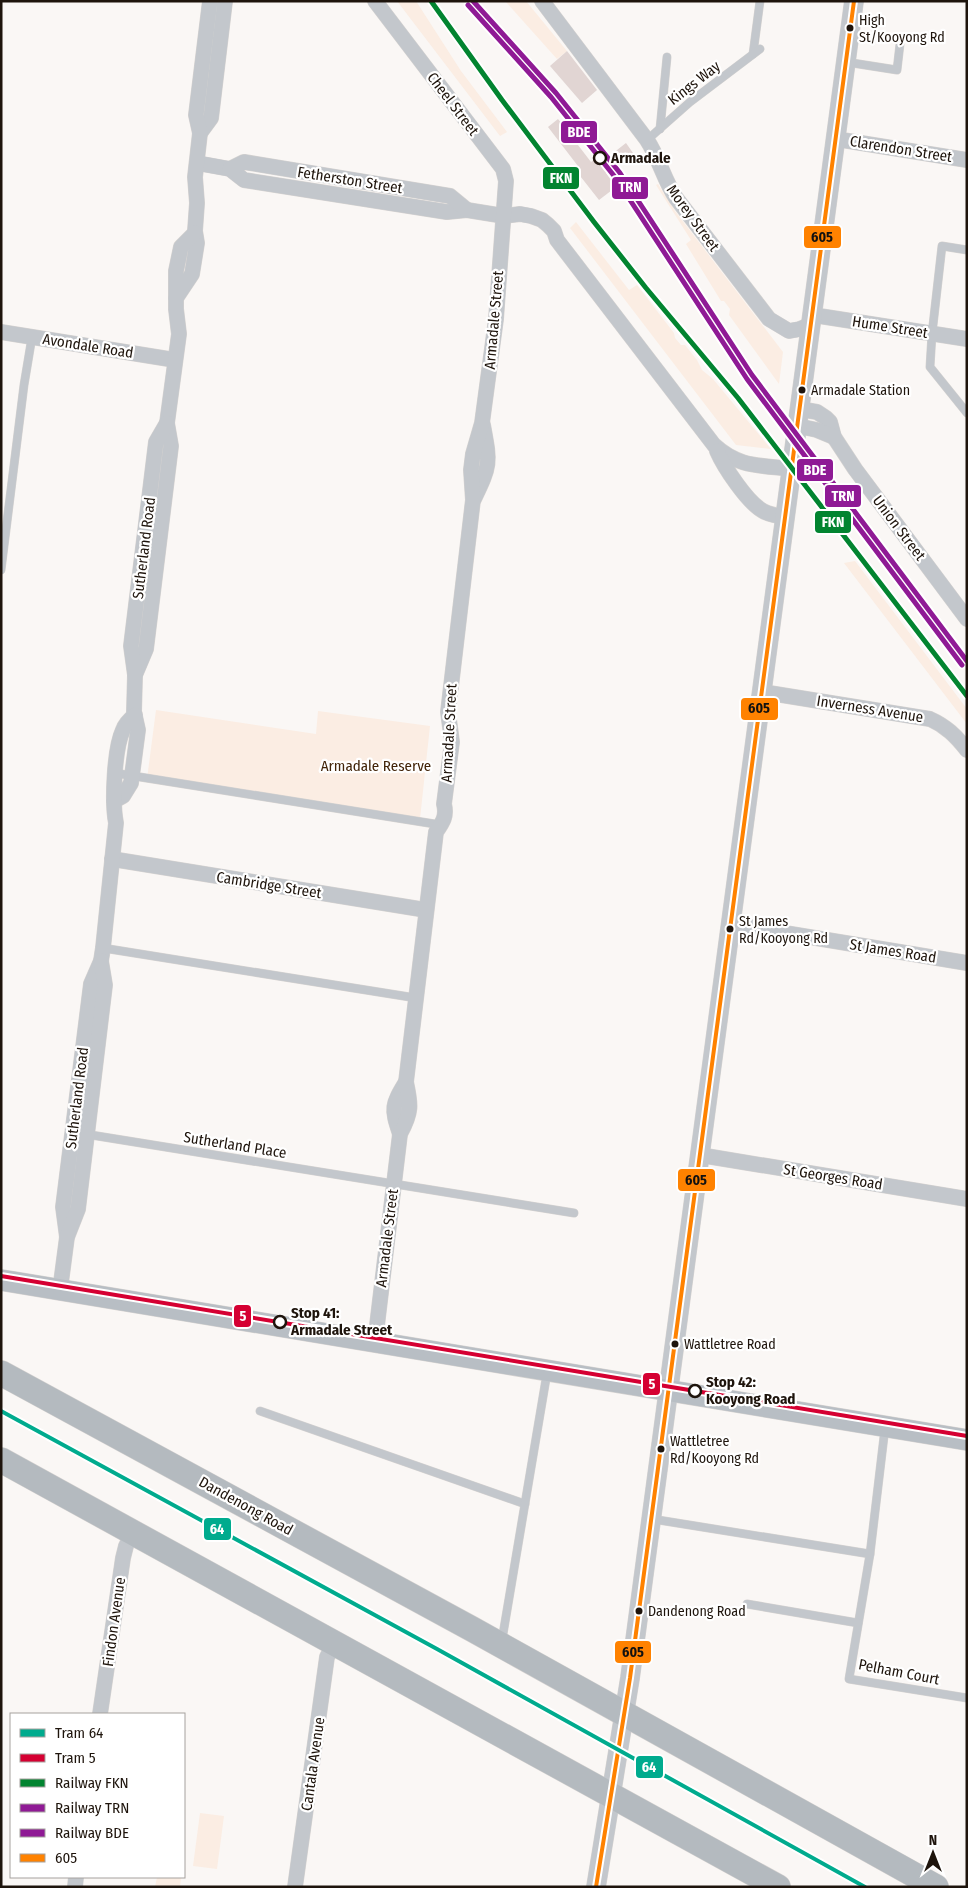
<svg xmlns="http://www.w3.org/2000/svg" width="968" height="1888" viewBox="0 0 968 1888" font-family="'Fira Sans Condensed',sans-serif">
<rect width="100%" height="100%" fill="#faf7f5"/>
<g fill="#fbede3">
<path d="M397 1H416L461 71 507 132 500 136Z"/>
<path d="M505 1H526L567 51 557 59Z"/>
<path d="M658 184 675 211 783 352 779 384 729 315 730 309 724 301H721L686 244 691 240 656 185Z"/>
<path d="M576 222 629 290 637 285 674 333 675 338 681 345H685L697 360 702 370 713 379 771 449 736 445 570 228Z"/>
<path d="M855 561 967 709V724L844 563Z"/>
<path d="M156 710 316 734 318 711 430 726 420 819 147 779Z"/>
<path d="M200 1813 224 1816 217 1869 193 1866Z"/>
<path d="M157 1877H181L180 1887H155Z"/>
</g>
<g fill="#e1d5d3">
<path d="M567 51 597 90 582 103 550 66Z"/>
<path d="M558 119 591 162 595 159 599 164 626 143 633 153 606 173 616 187 599 200 577 172 581 170 548 127Z"/>
</g>
<g fill="none" stroke-linecap="round" stroke-linejoin="round">
<defs>
<g id="service">
<path d="M753 54 760 1"/>
<path d="M846 62 897 70 900 44"/>
<path d="M660 129 667 57"/>
<path d="M647 140 690 102 760 49"/>
<path d="M967 250 942 246 932 334 930 367 967 413"/>
<path d="M1 570 24 385 32 337"/>
<path d="M115 773 441 825"/>
<path d="M103 948 416 998"/>
<path d="M85 1134 574 1213"/>
<path d="M260 1411 525 1504"/>
<path d="M885 1428 870 1554 849 1679 967 1698"/>
<path d="M652 1519 870 1554"/>
<path d="M747 1604 858 1623"/>
<path d="M502 1640 547 1373"/>
</g>
<g id="minor">
<path d="M542 1 647 140C659 158 664 180 676 198L769 319 789 331 800 329 812 324"/>
<path d="M200 133 211 118 225 1"/>
<path d="M836 139 967 160"/>
<path d="M197 163 230 169 244 180 447 212 467 210 504 216 520 214 531 216 542 220 548 225 554 231 557 240 714 445C739 468 760 465 792 469"/>
<path d="M230 169 244 162 450 196 467 210"/>
<path d="M176 298 192 274 197 243 195 231 197 203 195 177 200 133 196 115 210 1"/>
<path d="M813 315 967 339"/>
<path d="M1 332 175 360"/>
<path d="M800 409 817 412 826 418 830 422 834 437 855 469 967 619"/>
<path d="M798 426 817 430 834 437"/>
<path d="M717 451C724 467 747 502 763 511 770 515 778 516 786 517"/>
<path d="M474 499C491 464 490 463 483 425"/>
<path d="M135 675 146 649 171 446 167 423 179 334 176 309V271L181 247 195 233"/>
<path d="M763 692 930 719C946 726 956 736 967 750"/>
<path d="M114 801 123 796 131 783 138 730 134 712 135 675 131 646 156 442 167 423"/>
<path d="M112 859 426 910"/>
<path d="M731 924 967 963"/>
<path d="M400 1134C391 1108 392 1105 406 1082"/>
<path d="M700 1155 967 1199"/>
<path d="M67 1237 63 1207 91 984 101 961 103 948 116 823C112 803 114 749 123 730 125 724 130 719 135 715"/>
<path d="M60 1290 67 1237 78 1209 105 985 101 961"/>
<path d="M375 1342 400 1134C412 1112 411 1105 406 1082L436 832C443 822 447 816 444 804L452 742 448 712 473 500 471 470 473 454 482 423 496 319 506 181 503 169 375 1"/>
<path d="M100 1714 123 1558 126 1546 133 1532"/>
<path d="M75 1887 76 1877"/>
<path d="M295 1887 327 1657 335 1643"/>
</g>
<path id="tertiary" d="M596 1887 630 1678 854 1"/>
<path id="secondary" d="M1 1280 967 1440"/>
<g id="trunk">
<path d="M1 1373 472 1629 936 1887"/>
<path d="M1 1460 778 1887"/>
</g>
</defs>
<use href="#service" stroke="#d6d3d1" stroke-width="9"/>
<use href="#minor" stroke="#d6d3d1" stroke-width="16"/>
<use href="#tertiary" stroke="#d6d3d1" stroke-width="20"/>
<use href="#secondary" stroke="#d6d3d1" stroke-width="22"/>
<use href="#trunk" stroke="#d6d3d1" stroke-width="26"/>
<use href="#service" stroke="#c3c7cc" stroke-width="8"/>
<use href="#minor" stroke="#c3c7cc" stroke-width="15"/>
<use href="#tertiary" stroke="#c3c7cc" stroke-width="19"/>
<use href="#secondary" stroke="#b8bec4" stroke-width="21"/>
<use href="#trunk" stroke="#b4babf" stroke-width="25"/>
<defs>
<path id="bus-1" d="M596 1887 630 1678 854 1"/>
</defs>
<use href="#bus-1" stroke="#fff" stroke-width="8"/>
<use href="#bus-1" stroke="#ff8200" stroke-width="4"/>
<defs>
<path id="rail-1" d="M431 1 502 100 594 222 646 288 738 398 967 696"/>
<path id="rail-2" d="M473 1 556 93 620 173 752 375 967 661"/>
<path id="rail-3" d="M468 5 551 97 615 177 747 379 962 665"/>
</defs>
<use href="#rail-1" stroke="#fff" stroke-width="9"/>
<use href="#rail-2" stroke="#fff" stroke-width="9"/>
<use href="#rail-3" stroke="#fff" stroke-width="9"/>
<use href="#rail-1" stroke="#028430" stroke-width="5"/>
<use href="#rail-2" stroke="#8f1a95" stroke-width="5"/>
<use href="#rail-3" stroke="#8f1a95" stroke-width="5"/>
<defs>
<path id="tram-1" d="M1 1411 437 1649 865 1887"/>
<path id="tram-2" d="M1 1276 967 1436"/>
</defs>
<use href="#tram-1" stroke="#fff" stroke-width="8"/>
<use href="#tram-2" stroke="#fff" stroke-width="8"/>
<use href="#tram-1" stroke="#00ab8e" stroke-width="4"/>
<use href="#tram-2" stroke="#d50032" stroke-width="4"/>
</g>
<g fill="#1e140c" stroke="#fff" stroke-width="2">
<circle cx="850" cy="28" r="4.5"/>
<circle cx="802" cy="390" r="4.5"/>
<circle cx="730" cy="929" r="4.5"/>
<circle cx="675" cy="1344" r="4.5"/>
<circle cx="661" cy="1449" r="4.5"/>
<circle cx="639" cy="1611" r="4.5"/>
</g>
<g fill="#fff" stroke="#1e140c" stroke-width="2.5">
<circle cx="600" cy="158" r="6"/>
<circle cx="280" cy="1322" r="6"/>
<circle cx="695" cy="1391" r="6"/>
</g>
<g text-anchor="middle" stroke-width="4.5" stroke-linejoin="round" paint-order="stroke">
<g font-size="14" fill="#1e140c" stroke="#fff" text-anchor="start">
<text x="859" y="25">High<tspan x="859" dy="17">St/Kooyong Rd</tspan></text>
<text x="811" y="395">Armadale Station</text>
<text x="739" y="926">St James<tspan x="739" dy="17">Rd/Kooyong Rd</tspan></text>
<text x="684" y="1349">Wattletree Road</text>
<text x="670" y="1446">Wattletree<tspan x="670" dy="17">Rd/Kooyong Rd</tspan></text>
<text x="648" y="1616">Dandenong Road</text>
</g>
<g font-size="15" fill="#1e140c" stroke="#fff">
<text transform="translate(694 83) rotate(-38)" y="5">Kings Way</text>
<text transform="translate(453 104) rotate(53)" y="5">Cheel Street</text>
<text transform="translate(901 149) rotate(9)" y="5">Clarendon Street</text>
<text transform="translate(350 180) rotate(9)" y="5">Fetherston Street</text>
<text transform="translate(693 218) rotate(54)" y="5">Morey Street</text>
<text transform="translate(494 320) rotate(-85)" y="5">Armadale Street</text>
<text transform="translate(890 327) rotate(9)" y="5">Hume Street</text>
<text transform="translate(88 346) rotate(9)" y="5">Avondale Road</text>
<text transform="translate(899 528) rotate(53)" y="5">Union Street</text>
<text transform="translate(144 548) rotate(-83)" y="5">Sutherland Road</text>
<text transform="translate(870 709) rotate(9)" y="5">Inverness Avenue</text>
<text transform="translate(449 733) rotate(-87)" y="5">Armadale Street</text>
<text transform="translate(269 885) rotate(9)" y="5">Cambridge Street</text>
<text transform="translate(893 951) rotate(9)" y="5">St James Road</text>
<text transform="translate(77 1098) rotate(-83)" y="5">Sutherland Road</text>
<text transform="translate(235 1145) rotate(9)" y="5">Sutherland Place</text>
<text transform="translate(833 1177) rotate(9)" y="5">St Georges Road</text>
<text transform="translate(387 1238) rotate(-83)" y="5">Armadale Street</text>
<text transform="translate(246 1506) rotate(29)" y="5">Dandenong Road</text>
<text transform="translate(114 1622) rotate(-82)" y="5">Findon Avenue</text>
<text transform="translate(899 1672) rotate(11)" y="5">Pelham Court</text>
<text transform="translate(313 1764) rotate(-82)" y="5">Cantala Avenue</text>
</g>
<g font-size="15" font-weight="bold" fill="#1e140c" stroke="#fff" text-anchor="start">
<text x="611" y="163">Armadale</text>
<text x="291" y="1318">Stop 41:<tspan x="291" dy="17">Armadale Street</tspan></text>
<text x="706" y="1387">Stop 42:<tspan x="706" dy="17">Kooyong Road</tspan></text>
</g>
<g font-size="15" fill="#422409" stroke="#fff">
<text x="376" y="771">Armadale Reserve</text>
</g>
</g>
<g stroke="#fff" stroke-width="2">
<rect x="560" y="120" width="38" height="24" rx="5" fill="#8f1a95"/>
<rect x="542" y="166" width="38" height="24" rx="5" fill="#028430"/>
<rect x="611" y="176" width="38" height="24" rx="5" fill="#8f1a95"/>
<rect x="803" y="225" width="39" height="24" rx="5" fill="#ff8200"/>
<rect x="796" y="458" width="38" height="24" rx="5" fill="#8f1a95"/>
<rect x="824" y="484" width="38" height="24" rx="5" fill="#8f1a95"/>
<rect x="814" y="510" width="38" height="24" rx="5" fill="#028430"/>
<rect x="740" y="697" width="39" height="24" rx="5" fill="#ff8200"/>
<rect x="677" y="1168" width="39" height="24" rx="5" fill="#ff8200"/>
<rect x="233" y="1304" width="19" height="24" rx="5" fill="#d50032"/>
<rect x="642" y="1372" width="19" height="24" rx="5" fill="#d50032"/>
<rect x="203" y="1517" width="29" height="24" rx="5" fill="#00ab8e"/>
<rect x="614" y="1640" width="38" height="24" rx="5" fill="#ff8200"/>
<rect x="635" y="1755" width="29" height="24" rx="5" fill="#00ab8e"/>
</g>
<g font-size="14" text-anchor="middle" font-weight="bold" fill="#fff">
<text x="579" y="137">BDE</text>
<text x="561" y="183">FKN</text>
<text x="630" y="192">TRN</text>
<text x="815" y="475">BDE</text>
<text x="843" y="501">TRN</text>
<text x="833" y="527">FKN</text>
<text x="243" y="1321">5</text>
<text x="652" y="1389">5</text>
<text x="217" y="1534">64</text>
<text x="649" y="1772">64</text>
</g>
<g font-size="14" text-anchor="middle" font-weight="bold" fill="#111">
<text x="822" y="242">605</text>
<text x="759" y="713">605</text>
<text x="696" y="1185">605</text>
<text x="633" y="1657">605</text>
</g>
<rect width="968" height="1888" fill="none" stroke="#1e140c" stroke-width="5"/>
<rect x="10" y="1713" width="175" height="165" fill="#ffffff" stroke="#a5a19e"/>
<rect x="20" y="1729" width="25" height="8" fill="#00ab8e" stroke="#a5a19e"/>
<text x="55" y="1738" font-size="15" fill="#1e140c">Tram 64</text>
<rect x="20" y="1754" width="25" height="8" fill="#d50032" stroke="#a5a19e"/>
<text x="55" y="1763" font-size="15" fill="#1e140c">Tram 5</text>
<rect x="20" y="1779" width="25" height="8" fill="#028430" stroke="#a5a19e"/>
<text x="55" y="1788" font-size="15" fill="#1e140c">Railway FKN</text>
<rect x="20" y="1804" width="25" height="8" fill="#8f1a95" stroke="#a5a19e"/>
<text x="55" y="1813" font-size="15" fill="#1e140c">Railway TRN</text>
<rect x="20" y="1829" width="25" height="8" fill="#8f1a95" stroke="#a5a19e"/>
<text x="55" y="1838" font-size="15" fill="#1e140c">Railway BDE</text>
<rect x="20" y="1854" width="25" height="8" fill="#ff8200" stroke="#a5a19e"/>
<text x="55" y="1863" font-size="15" fill="#1e140c">605</text>
<g transform="translate(933 1853)" stroke="#ffffff" stroke-width="4" paint-order="stroke">
<path d="M0-4L9 19L0 12L-9 19Z" fill="#1e140c"/>
<text y="-8" font-size="14" font-weight="bold" text-anchor="middle" fill="#1e140c">N</text>
</g>
</svg>
